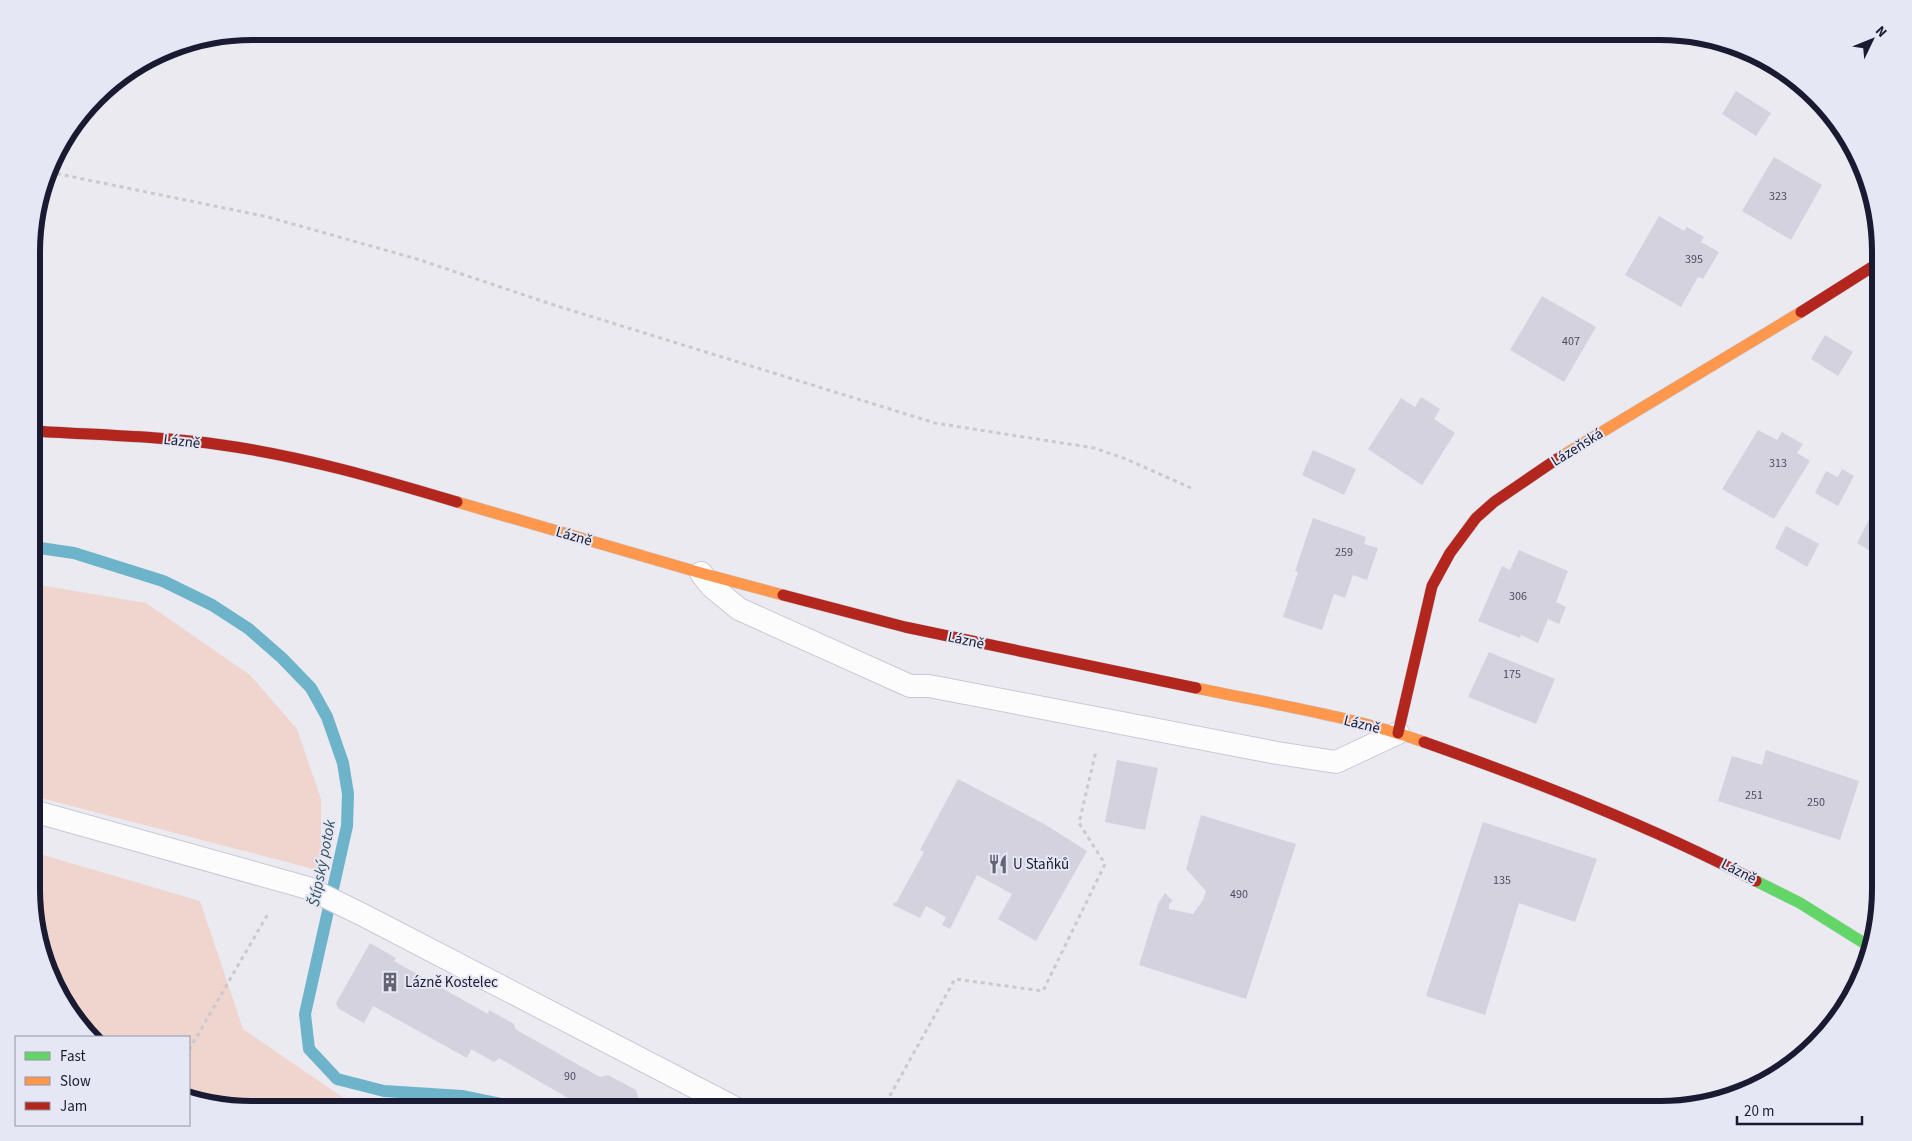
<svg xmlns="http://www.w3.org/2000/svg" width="1912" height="1141" viewBox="0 0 1912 1141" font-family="'Source Sans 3',sans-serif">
<rect width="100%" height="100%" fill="#eaeaf0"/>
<g fill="#f0d5ce">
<path d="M33 584 146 603 250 675 297 729 321 799V871L33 796Z"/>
<path d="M33 852 200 901 243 1029 361 1110H252L195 1102 189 1100V1037H96L68 1011 33 917Z"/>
</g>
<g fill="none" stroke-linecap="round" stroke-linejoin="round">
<path stroke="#6db3c9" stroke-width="12" d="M33 547 74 553 163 581 212 605 249 629 282 658 311 688 327 717 343 763 348 794 347 826 305 1014 309 1049 337 1079 384 1091 462 1096 516 1107 520 1110"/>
</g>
<g fill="#d5d2df">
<path d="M1736 91 1771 113 1756 136 1722 114Z"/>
<path d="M1774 157 1822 185 1791 240 1742 211Z"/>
<path d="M1659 216 1684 231 1687 227 1704 237 1701 242 1719 252 1703 279 1698 277 1681 307 1625 275Z"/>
<path d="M1542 296 1596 327 1564 382 1510 350Z"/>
<path d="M1825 335 1853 352 1838 376 1811 359Z"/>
<path d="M1421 397 1440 409 1434 419 1455 433 1422 485 1368 449 1401 398 1415 407Z"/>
<path d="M1758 430 1777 440 1782 432 1803 444 1797 453 1810 461 1774 519 1722 489Z"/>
<path d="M1313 450 1356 469 1344 495 1302 475Z"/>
<path d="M1842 469 1854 476 1838 506 1815 493 1826 471 1838 477Z"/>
<path d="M1878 502 1880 503V557L1857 543Z"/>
<path d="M1313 518 1366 537 1364 544 1378 548 1367 580 1353 575 1345 598 1334 594 1322 630 1283 617 1298 572 1295 571Z"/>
<path d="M1786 526 1819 544 1807 567 1775 548Z"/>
<path d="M1519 550 1568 571 1556 602 1566 607 1559 624 1548 619 1538 643 1521 635 1520 638 1478 621 1502 566 1510 570Z"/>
<path d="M1489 652 1555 679 1536 724 1468 697Z"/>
<path d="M1766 750 1859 781 1840 840 1718 801 1732 756 1762 765Z"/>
<path d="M1117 760 1158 768 1145 830 1105 822Z"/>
<path d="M958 779 1046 825 1087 851 1036 941 998 919 1012 894 977 875 950 929 942 925 946 917 926 906 920 918 893 905 894 902 896 903 924 852 920 850Z"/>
<path d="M1201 815 1296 844 1246 999 1139 965 1158 904 1165 893 1173 901 1169 904V909L1193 914 1203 900 1206 891 1186 869Z"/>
<path d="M1483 822 1597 859 1575 922 1519 903 1485 1015 1426 996Z"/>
<path d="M370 943 396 958 394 961 488 1014 489 1010 514 1024 515 1029 600 1077 608 1075 636 1090 639 1100 656 1110H584L580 1105 499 1058 494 1062 471 1049 467 1058 373 1006 364 1023 339 1009 336 1003Z"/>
</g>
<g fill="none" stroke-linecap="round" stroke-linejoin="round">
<defs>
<g id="lane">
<path d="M701 573 711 586 739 609 910 686H929L1277 753 1336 762 1398 733"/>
<path d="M33 811 308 888 363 915 739 1110"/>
</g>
<path id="fast" d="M1756 881 1800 903 1867 945"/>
<g id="slow">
<path d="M1557 459 1801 312"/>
<path d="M457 502 701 573 783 595"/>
<path d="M1196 688C1272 704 1351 716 1424 742"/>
</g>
<g id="jam">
<path d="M1801 312 1880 262"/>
<path d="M33 431C96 435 159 436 222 445 302 456 380 479 457 502"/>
<path d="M783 595 905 627 1196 688"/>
<path d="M1398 733 1432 586 1450 553 1476 518 1494 502 1557 459"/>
<path d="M1424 742C1537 782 1650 826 1756 881"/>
</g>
</defs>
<use href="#lane" stroke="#c8c9d8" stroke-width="24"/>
<use href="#fast" stroke="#c8c9d8" stroke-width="12"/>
<use href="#slow" stroke="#c8c9d8" stroke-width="12"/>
<use href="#jam" stroke="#c8c9d8" stroke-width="12"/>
<g stroke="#c9c9ce" stroke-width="3" stroke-dasharray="4 4" stroke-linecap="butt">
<path d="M49 172 268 217 417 259 554 305 935 423 1094 448 1126 459 1191 488"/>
<path d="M189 1050 269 912"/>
<path d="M882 1110 955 979 1043 991 1105 864 1079 823 1096 751"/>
</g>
<use href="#lane" stroke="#fcfcfd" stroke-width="22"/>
<use href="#fast" stroke="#63d668" stroke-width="11"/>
<use href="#slow" stroke="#ff974d" stroke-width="11"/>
<use href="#jam" stroke="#b3261e" stroke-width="11"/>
</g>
<defs>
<symbol id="restaurant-bare" viewBox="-9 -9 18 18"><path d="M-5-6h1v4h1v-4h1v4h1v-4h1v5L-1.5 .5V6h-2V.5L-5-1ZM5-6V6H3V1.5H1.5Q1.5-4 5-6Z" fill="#636374" stroke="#e6e7f4" stroke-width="2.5" paint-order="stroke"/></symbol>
<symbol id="building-bare" viewBox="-9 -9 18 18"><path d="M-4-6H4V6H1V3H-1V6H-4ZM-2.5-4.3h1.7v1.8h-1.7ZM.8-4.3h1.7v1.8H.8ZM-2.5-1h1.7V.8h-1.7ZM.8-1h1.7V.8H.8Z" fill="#636374" stroke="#e6e7f4" stroke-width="2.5" paint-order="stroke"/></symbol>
</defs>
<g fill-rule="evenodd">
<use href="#restaurant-bare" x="984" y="850" width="28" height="28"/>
<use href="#building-bare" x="376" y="968" width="28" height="28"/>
</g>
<g text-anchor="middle" stroke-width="4" stroke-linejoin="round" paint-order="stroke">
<g font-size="12" fill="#4c4c60">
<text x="1778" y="200">323</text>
<text x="1694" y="263">395</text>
<text x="1571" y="345">407</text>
<text x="1778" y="467">313</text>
<text x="1344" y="556">259</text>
<text x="1518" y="600">306</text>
<text x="1512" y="678">175</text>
<text x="1754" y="799">251</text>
<text x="1816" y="806">250</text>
<text x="1502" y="884">135</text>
<text x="1239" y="898">490</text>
<text x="570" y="1080">90</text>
</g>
<g font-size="15" fill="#1a1b32" stroke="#e6e7f4">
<text transform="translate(182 441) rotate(7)" y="5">Lázně</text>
<text transform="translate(1577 447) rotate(-32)" y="5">Lázeňská</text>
<text transform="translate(574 536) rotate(16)" y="5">Lázně</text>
<text transform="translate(966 640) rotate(12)" y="5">Lázně</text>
<text transform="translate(1362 724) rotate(14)" y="5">Lázně</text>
<text transform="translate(1739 871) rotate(27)" y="5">Lázně</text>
</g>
<g font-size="15" fill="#1a1b32" stroke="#e6e7f4" text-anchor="start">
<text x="1013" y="869">U Staňků</text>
<text x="405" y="987">Lázně Kostelec</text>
</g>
<g font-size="16" font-style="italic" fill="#33515b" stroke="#e6e7f4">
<text transform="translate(321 863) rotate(-79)" y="6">Štípský potok</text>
</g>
</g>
<path d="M0 0H1912V1141H0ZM252 40H1660A212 212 0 0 1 1872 252V889A212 212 0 0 1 1660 1101H252A212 212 0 0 1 40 889V252A212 212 0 0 1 252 40Z" fill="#e6e7f4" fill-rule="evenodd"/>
<path fill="none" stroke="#1a1b32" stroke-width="6" d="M252 40H1660A212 212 0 0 1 1872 252V889A212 212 0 0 1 1660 1101H252A212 212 0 0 1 40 889V252A212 212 0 0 1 252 40Z"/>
<rect x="15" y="1036" width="175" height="90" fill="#e6e7f4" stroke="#9495a6"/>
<rect x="25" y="1052" width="25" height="8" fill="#63d668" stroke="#9495a6"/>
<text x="60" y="1061" font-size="15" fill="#1a1b32">Fast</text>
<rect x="25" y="1077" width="25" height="8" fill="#ff974d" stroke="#9495a6"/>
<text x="60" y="1086" font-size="15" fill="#1a1b32">Slow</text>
<rect x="25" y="1102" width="25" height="8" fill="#b3261e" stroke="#9495a6"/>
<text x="60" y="1111" font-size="15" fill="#1a1b32">Jam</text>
<g transform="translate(1872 40) rotate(47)" stroke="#e6e7f4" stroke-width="4" paint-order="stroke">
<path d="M0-4L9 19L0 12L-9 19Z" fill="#1a1b32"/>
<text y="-8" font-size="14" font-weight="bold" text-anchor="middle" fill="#1a1b32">N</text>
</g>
<path d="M1737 1116v8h125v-8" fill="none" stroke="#1a1b32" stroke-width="2.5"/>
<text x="1744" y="1116" font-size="15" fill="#1a1b32" stroke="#e6e7f4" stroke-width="4" paint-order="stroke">20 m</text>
</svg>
